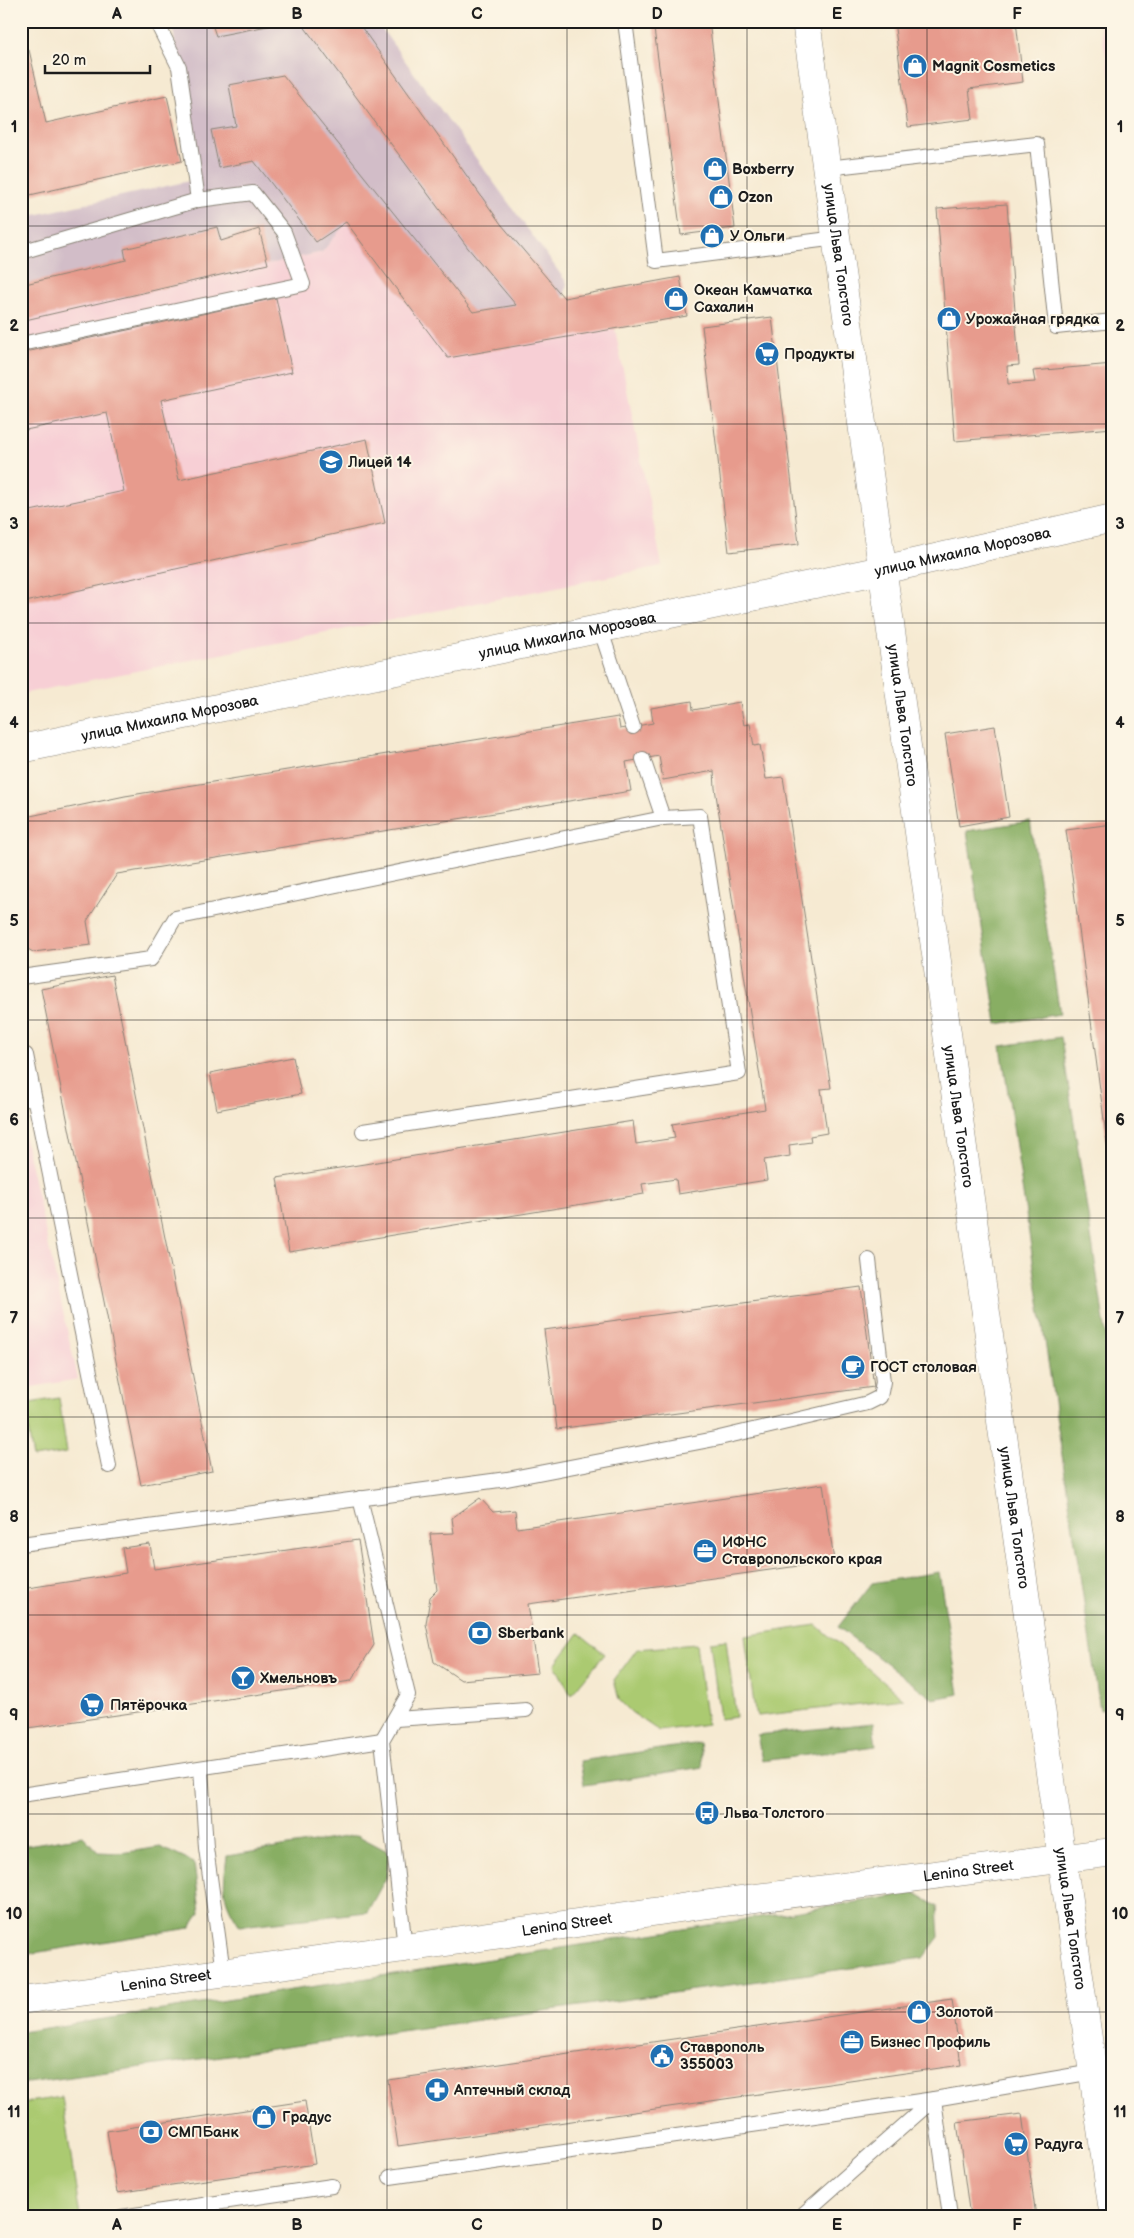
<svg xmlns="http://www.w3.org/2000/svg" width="1134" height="2238" viewBox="0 0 1134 2238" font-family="'Balsamiq Sans',sans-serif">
<rect width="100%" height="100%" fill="#fcf5e5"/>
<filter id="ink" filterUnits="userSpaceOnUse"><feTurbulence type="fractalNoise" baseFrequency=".02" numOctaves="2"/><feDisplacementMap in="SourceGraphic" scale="10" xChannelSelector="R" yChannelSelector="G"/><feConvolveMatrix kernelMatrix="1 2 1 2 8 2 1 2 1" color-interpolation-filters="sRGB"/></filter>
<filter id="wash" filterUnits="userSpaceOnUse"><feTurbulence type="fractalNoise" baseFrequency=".0096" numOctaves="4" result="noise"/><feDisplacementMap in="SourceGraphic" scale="20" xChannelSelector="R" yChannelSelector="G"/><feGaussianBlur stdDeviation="1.12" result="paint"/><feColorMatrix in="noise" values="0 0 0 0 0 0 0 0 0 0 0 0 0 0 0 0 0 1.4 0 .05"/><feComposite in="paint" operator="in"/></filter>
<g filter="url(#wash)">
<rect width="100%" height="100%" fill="#f6ead2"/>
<g fill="#f7cfd5">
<path d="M1099 21H1113V90Z"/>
<path d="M346 222 448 358 615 329 662 566 21 694V321L322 252Z"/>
<path d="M21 1121 78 1379 21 1389Z"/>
</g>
<path fill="#d2bdc8" d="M172 21H376L567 283 564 298 448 358 346 223 322 252 21 321V218L194 180Z"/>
<g fill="#abca71" stroke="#647346">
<path d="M59 1398 67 1453 33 1458 24 1404Z"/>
<path d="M816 1625 904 1699 758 1716 755 1712 745 1636Z"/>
<path d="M579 1633 605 1654 571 1695 555 1665Z"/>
<path d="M726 1640 736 1717 720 1719 710 1642Z"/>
<path d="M696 1644 707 1724 659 1731 631 1712 619 1700 614 1680 637 1649Z"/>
<path d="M62 2097 80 2217H21V2103Z"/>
</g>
<g fill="#88ae63" stroke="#526540">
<path d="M1030 821 1060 1014 997 1024 967 831Z"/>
<path d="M1061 1037 1113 1381V1708L1100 1710 1001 1046Z"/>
<path d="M939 1572 959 1694 933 1699 838 1627 872 1583Z"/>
<path d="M873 1723 876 1746 762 1761 757 1735Z"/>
<path d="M700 1743 703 1767 584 1785 580 1761Z"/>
<path d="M357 1835 389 1852 386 1878 367 1912 240 1926C221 1897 223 1890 227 1856Z"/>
<path d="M83 1836 98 1852 121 1853 160 1847 194 1863 200 1912 190 1928 21 1955V1846Z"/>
<path d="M915 1893 937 1906 939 1937 923 1958 21 2084V2032Z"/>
</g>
<g id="blocks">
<g fill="#e79b8d">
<path d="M211 21H288V22L216 36Z"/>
<path d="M300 21H357L501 224 564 298 680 277 687 316 448 358 346 222 316 242 254 161 219 168 211 130 236 126 229 85 283 75 473 312 516 305 468 248Z"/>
<path d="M653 21H709L735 228 681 235Z"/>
<path d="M894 21H1016L1023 82 969 89 973 119 908 127Z"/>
<path d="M29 50 46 123 167 96 182 161 21 197V51Z"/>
<path d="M1007 204 1019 365 1007 366 1008 384 1035 382 1033 371 1113 364V428L955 441 937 209Z"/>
<path d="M217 227 221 241 259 229 268 264 21 321V285L126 260 124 249Z"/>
<path d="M276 298 292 372 161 400 179 480 367 439 385 523 21 603V513L124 491 107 413 21 431V353Z"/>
<path d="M772 317 799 544 729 552 702 326Z"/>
<path d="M692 701 693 710 740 702 744 725 750 724 754 746 760 745 766 779 783 777 831 1088 821 1089 827 1133 810 1136 811 1142 789 1145 790 1156 764 1160 767 1180 678 1194 676 1179 642 1184 644 1194 289 1252 277 1178 633 1121 636 1144 675 1138 672 1124 765 1109 715 788 714 771 663 780 659 756 626 762 631 791 117 874 87 921 91 945 33 952 21 945V818L125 796 618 717 620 729 653 723 651 708Z"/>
<path d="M995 726 1009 817 959 826 945 734Z"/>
<path d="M1113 824V1181H1112L1066 830Z"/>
<path d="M112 975 212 1471 141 1485 41 989Z"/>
<path d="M293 1057 301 1094 217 1110 210 1073Z"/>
<path d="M861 1287 874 1387 557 1429 544 1330Z"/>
<path d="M823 1484 834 1561 528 1604 538 1673 461 1680 434 1662 426 1624 430 1597 437 1590 430 1534 454 1533 452 1518 480 1498 493 1512 515 1510 517 1528Z"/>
<path d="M358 1540 374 1645 351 1681 21 1729V1589L126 1573 122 1548 150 1544 154 1569Z"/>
<path d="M952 1999 961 2065 398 2146 388 2080Z"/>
<path d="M305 2101 315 2164 117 2193 107 2131Z"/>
<path d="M1022 2114 1036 2217H970L957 2122Z"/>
</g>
</g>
</g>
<g filter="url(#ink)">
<use href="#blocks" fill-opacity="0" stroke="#898377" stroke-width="1"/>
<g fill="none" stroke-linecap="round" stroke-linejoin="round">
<defs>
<g id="lane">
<path d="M625 21 656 261 837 238"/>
<path d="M827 168 1037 144 1056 327 1113 321"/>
<path d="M21 252 198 200 179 67 156 21"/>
<path d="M21 344 303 284 284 232 253 193 198 200"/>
<path d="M600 628 633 727"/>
<path d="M643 759 663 818"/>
<path d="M21 977 151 959 175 918 663 818 700 816 739 1073 363 1131"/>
<path d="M26 1055 35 1101"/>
<path d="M21 1097 35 1101 109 1466"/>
<path d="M360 1498 408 1695 382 1740 405 1948"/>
<path d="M21 1544 507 1479 715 1439 868 1403 880 1397 883 1382 869 1260"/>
<path d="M396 1719 526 1710"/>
<path d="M201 1768 206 1848 223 1972"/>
<path d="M21 1795 382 1740"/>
<path d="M390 2177 934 2099 800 2217"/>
<path d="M206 2204 208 2217"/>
<path d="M121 2217 332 2186"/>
<path d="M950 2217 934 2099 1093 2072"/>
</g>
<g id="street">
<path id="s1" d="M21 749 882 570 1113 518"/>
</g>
<g id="secondary">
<path id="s2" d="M806 21 1062 1859 1113 2211"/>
<path id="s3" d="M21 2000 405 1948 694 1906 1113 1852"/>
</g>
</defs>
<use href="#lane" stroke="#898377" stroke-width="16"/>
<use href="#street" stroke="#898377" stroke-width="29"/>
<use href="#secondary" stroke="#898377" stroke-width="29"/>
<use href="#lane" stroke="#fff" stroke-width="14"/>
<use href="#street" stroke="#fff" stroke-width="28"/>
<use href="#secondary" stroke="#fff" stroke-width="28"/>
</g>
</g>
<path fill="none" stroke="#1c1c1c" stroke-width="1" stroke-opacity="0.55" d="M207 21V2217M387 21V2217M567 21V2217M747 21V2217M927 21V2217M21 226H1113M21 424H1113M21 623H1113M21 821H1113M21 1020H1113M21 1218H1113M21 1417H1113M21 1615H1113M21 1814H1113M21 2012H1113"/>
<defs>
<symbol id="shop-disc" viewBox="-11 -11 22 22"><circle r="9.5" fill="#1f6fb2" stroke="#fcf5e5"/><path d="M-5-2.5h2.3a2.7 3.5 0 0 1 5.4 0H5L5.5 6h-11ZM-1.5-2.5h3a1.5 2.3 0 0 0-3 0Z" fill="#fff"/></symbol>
<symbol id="supermarket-disc" viewBox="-11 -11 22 22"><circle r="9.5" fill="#1f6fb2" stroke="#fcf5e5"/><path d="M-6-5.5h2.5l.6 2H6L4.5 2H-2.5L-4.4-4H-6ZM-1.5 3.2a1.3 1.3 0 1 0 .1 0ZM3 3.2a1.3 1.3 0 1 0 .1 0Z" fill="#fff"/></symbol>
<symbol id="school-disc" viewBox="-11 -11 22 22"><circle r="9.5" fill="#1f6fb2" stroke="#fcf5e5"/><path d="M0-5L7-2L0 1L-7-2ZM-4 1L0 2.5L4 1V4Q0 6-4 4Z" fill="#fff"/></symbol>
<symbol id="cafe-disc" viewBox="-11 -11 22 22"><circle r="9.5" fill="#1f6fb2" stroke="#fcf5e5"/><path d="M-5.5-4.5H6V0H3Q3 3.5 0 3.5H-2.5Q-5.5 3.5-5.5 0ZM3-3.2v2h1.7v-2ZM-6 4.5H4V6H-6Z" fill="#fff"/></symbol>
<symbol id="office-disc" viewBox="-11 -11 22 22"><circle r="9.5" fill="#1f6fb2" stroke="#fcf5e5"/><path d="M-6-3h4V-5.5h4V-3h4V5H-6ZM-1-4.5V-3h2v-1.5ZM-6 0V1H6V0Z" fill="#fff"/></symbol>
<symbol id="bank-disc" viewBox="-11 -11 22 22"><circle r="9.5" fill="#1f6fb2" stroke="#fcf5e5"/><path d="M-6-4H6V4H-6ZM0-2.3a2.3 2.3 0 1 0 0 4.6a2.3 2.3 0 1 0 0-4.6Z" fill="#fff"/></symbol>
<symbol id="bar-disc" viewBox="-11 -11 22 22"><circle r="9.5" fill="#1f6fb2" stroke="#fcf5e5"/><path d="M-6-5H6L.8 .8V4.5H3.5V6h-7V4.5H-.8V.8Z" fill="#fff"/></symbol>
<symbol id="bus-disc" viewBox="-11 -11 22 22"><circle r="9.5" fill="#1f6fb2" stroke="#fcf5e5"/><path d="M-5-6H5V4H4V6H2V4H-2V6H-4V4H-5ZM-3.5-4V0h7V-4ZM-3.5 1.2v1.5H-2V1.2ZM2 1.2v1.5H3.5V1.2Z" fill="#fff"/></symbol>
<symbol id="civic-disc" viewBox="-11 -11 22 22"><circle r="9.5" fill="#1f6fb2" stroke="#fcf5e5"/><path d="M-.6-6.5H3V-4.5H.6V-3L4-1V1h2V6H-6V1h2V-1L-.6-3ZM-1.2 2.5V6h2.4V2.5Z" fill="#fff"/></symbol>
<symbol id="pharmacy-disc" viewBox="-11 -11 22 22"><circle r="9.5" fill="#1f6fb2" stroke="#fcf5e5"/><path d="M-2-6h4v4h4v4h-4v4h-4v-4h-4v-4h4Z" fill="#fff"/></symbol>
</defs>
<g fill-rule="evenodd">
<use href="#shop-disc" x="901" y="52" width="28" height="28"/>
<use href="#shop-disc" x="701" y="155" width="28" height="28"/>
<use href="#shop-disc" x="707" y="183" width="28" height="28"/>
<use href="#shop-disc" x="698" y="222" width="28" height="28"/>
<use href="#shop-disc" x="662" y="285" width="28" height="28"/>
<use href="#shop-disc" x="935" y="305" width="28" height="28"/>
<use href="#supermarket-disc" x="753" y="340" width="28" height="28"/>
<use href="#school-disc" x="317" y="448" width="28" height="28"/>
<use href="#cafe-disc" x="839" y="1353" width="28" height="28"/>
<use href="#office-disc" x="691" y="1537" width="28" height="28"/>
<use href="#bank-disc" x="466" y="1619" width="28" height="28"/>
<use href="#bar-disc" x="229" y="1664" width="28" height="28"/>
<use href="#supermarket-disc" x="78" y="1691" width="28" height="28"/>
<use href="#bus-disc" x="693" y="1799" width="28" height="28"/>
<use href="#shop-disc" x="905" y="1998" width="28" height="28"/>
<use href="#office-disc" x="838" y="2028" width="28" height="28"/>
<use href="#civic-disc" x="648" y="2042" width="28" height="28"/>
<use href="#pharmacy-disc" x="423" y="2076" width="28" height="28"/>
<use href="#shop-disc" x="250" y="2103" width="28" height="28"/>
<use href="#bank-disc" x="137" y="2118" width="28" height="28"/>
<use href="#supermarket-disc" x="1002" y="2130" width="28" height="28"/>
</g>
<g text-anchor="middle" stroke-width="4" stroke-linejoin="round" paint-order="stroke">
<g font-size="15" font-weight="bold" fill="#1c1c1c" stroke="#fcf5e5" text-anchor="start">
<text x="932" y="71">Magnit Cosmetics</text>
<text x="732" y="174">Boxberry</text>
<text x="738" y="202">Ozon</text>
<text x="730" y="241">У Ольги</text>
<text x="694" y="295">Океан Камчатка<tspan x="694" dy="17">Сахалин</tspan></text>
<text x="966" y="324">Урожайная грядка</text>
<text x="784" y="359">Продукты</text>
<text x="348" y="467">Лицей 14</text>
<text x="870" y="1372">ГОСТ столовая</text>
<text x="722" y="1547">ИФНС<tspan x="722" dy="17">Ставропольского края</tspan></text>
<text x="498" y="1638">Sberbank</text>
<text x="260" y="1683">Хмельновъ</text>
<text x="110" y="1710">Пятёрочка</text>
<text x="724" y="1818">Льва Толстого</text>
<text x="936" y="2017">Золотой</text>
<text x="870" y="2047">Бизнес Профиль</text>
<text x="680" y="2052">Ставрополь<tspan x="680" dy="17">355003</tspan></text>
<text x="454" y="2095">Аптечный склад</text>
<text x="282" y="2122">Градус</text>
<text x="168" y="2137">СМПБанк</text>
<text x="1034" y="2149">Радуга</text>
</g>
<g font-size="15" fill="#1c1c1c" stroke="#fcf5e5">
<text dy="5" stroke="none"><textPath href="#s2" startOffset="236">улица Льва Толстого</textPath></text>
<text dy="5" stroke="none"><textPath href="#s1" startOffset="962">улица Михаила Морозова</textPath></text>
<text dy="5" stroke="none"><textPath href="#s1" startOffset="558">улица Михаила Морозова</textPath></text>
<text dy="5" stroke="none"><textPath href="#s2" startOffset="701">улица Льва Толстого</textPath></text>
<text dy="5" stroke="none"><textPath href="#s1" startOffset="152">улица Михаила Морозова</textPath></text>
<text dy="5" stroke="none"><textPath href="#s2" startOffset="1106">улица Льва Толстого</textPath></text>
<text dy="5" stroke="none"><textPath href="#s2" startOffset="1511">улица Льва Толстого</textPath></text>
<text dy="5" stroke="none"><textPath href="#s3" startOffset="956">Lenina Street</textPath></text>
<text dy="5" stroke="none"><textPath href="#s2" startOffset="1916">улица Льва Толстого</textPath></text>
<text dy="5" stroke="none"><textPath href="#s3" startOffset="551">Lenina Street</textPath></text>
<text dy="5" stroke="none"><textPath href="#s3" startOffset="146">Lenina Street</textPath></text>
</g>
</g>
<rect width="1134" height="2238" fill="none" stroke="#fcf5e5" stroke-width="55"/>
<path d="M45 65v8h105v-8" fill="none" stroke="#1c1c1c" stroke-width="2.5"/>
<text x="52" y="65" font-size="15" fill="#1c1c1c" stroke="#fcf5e5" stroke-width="4" paint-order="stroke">20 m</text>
<rect x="28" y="28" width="1078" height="2182" fill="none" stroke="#1c1c1c" stroke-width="2"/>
<g font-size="16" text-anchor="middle" font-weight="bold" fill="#1c1c1c">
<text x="117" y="19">A</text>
<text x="297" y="19">B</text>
<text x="477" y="19">C</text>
<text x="657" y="19">D</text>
<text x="837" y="19">E</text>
<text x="1017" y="19">F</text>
<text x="14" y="132">1</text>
<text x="1120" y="132">1</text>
<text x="14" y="331">2</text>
<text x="1120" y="331">2</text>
<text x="14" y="529">3</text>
<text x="1120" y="529">3</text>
<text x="14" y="728">4</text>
<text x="1120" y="728">4</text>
<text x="14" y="926">5</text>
<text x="1120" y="926">5</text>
<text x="14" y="1125">6</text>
<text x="1120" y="1125">6</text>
<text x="14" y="1323">7</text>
<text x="1120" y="1323">7</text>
<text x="14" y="1522">8</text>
<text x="1120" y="1522">8</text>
<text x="14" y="1720">9</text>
<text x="1120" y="1720">9</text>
<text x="14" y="1919">10</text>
<text x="1120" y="1919">10</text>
<text x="14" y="2117">11</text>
<text x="1120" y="2117">11</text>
<text x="117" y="2230">A</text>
<text x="297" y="2230">B</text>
<text x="477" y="2230">C</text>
<text x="657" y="2230">D</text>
<text x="837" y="2230">E</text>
<text x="1017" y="2230">F</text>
</g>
</svg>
